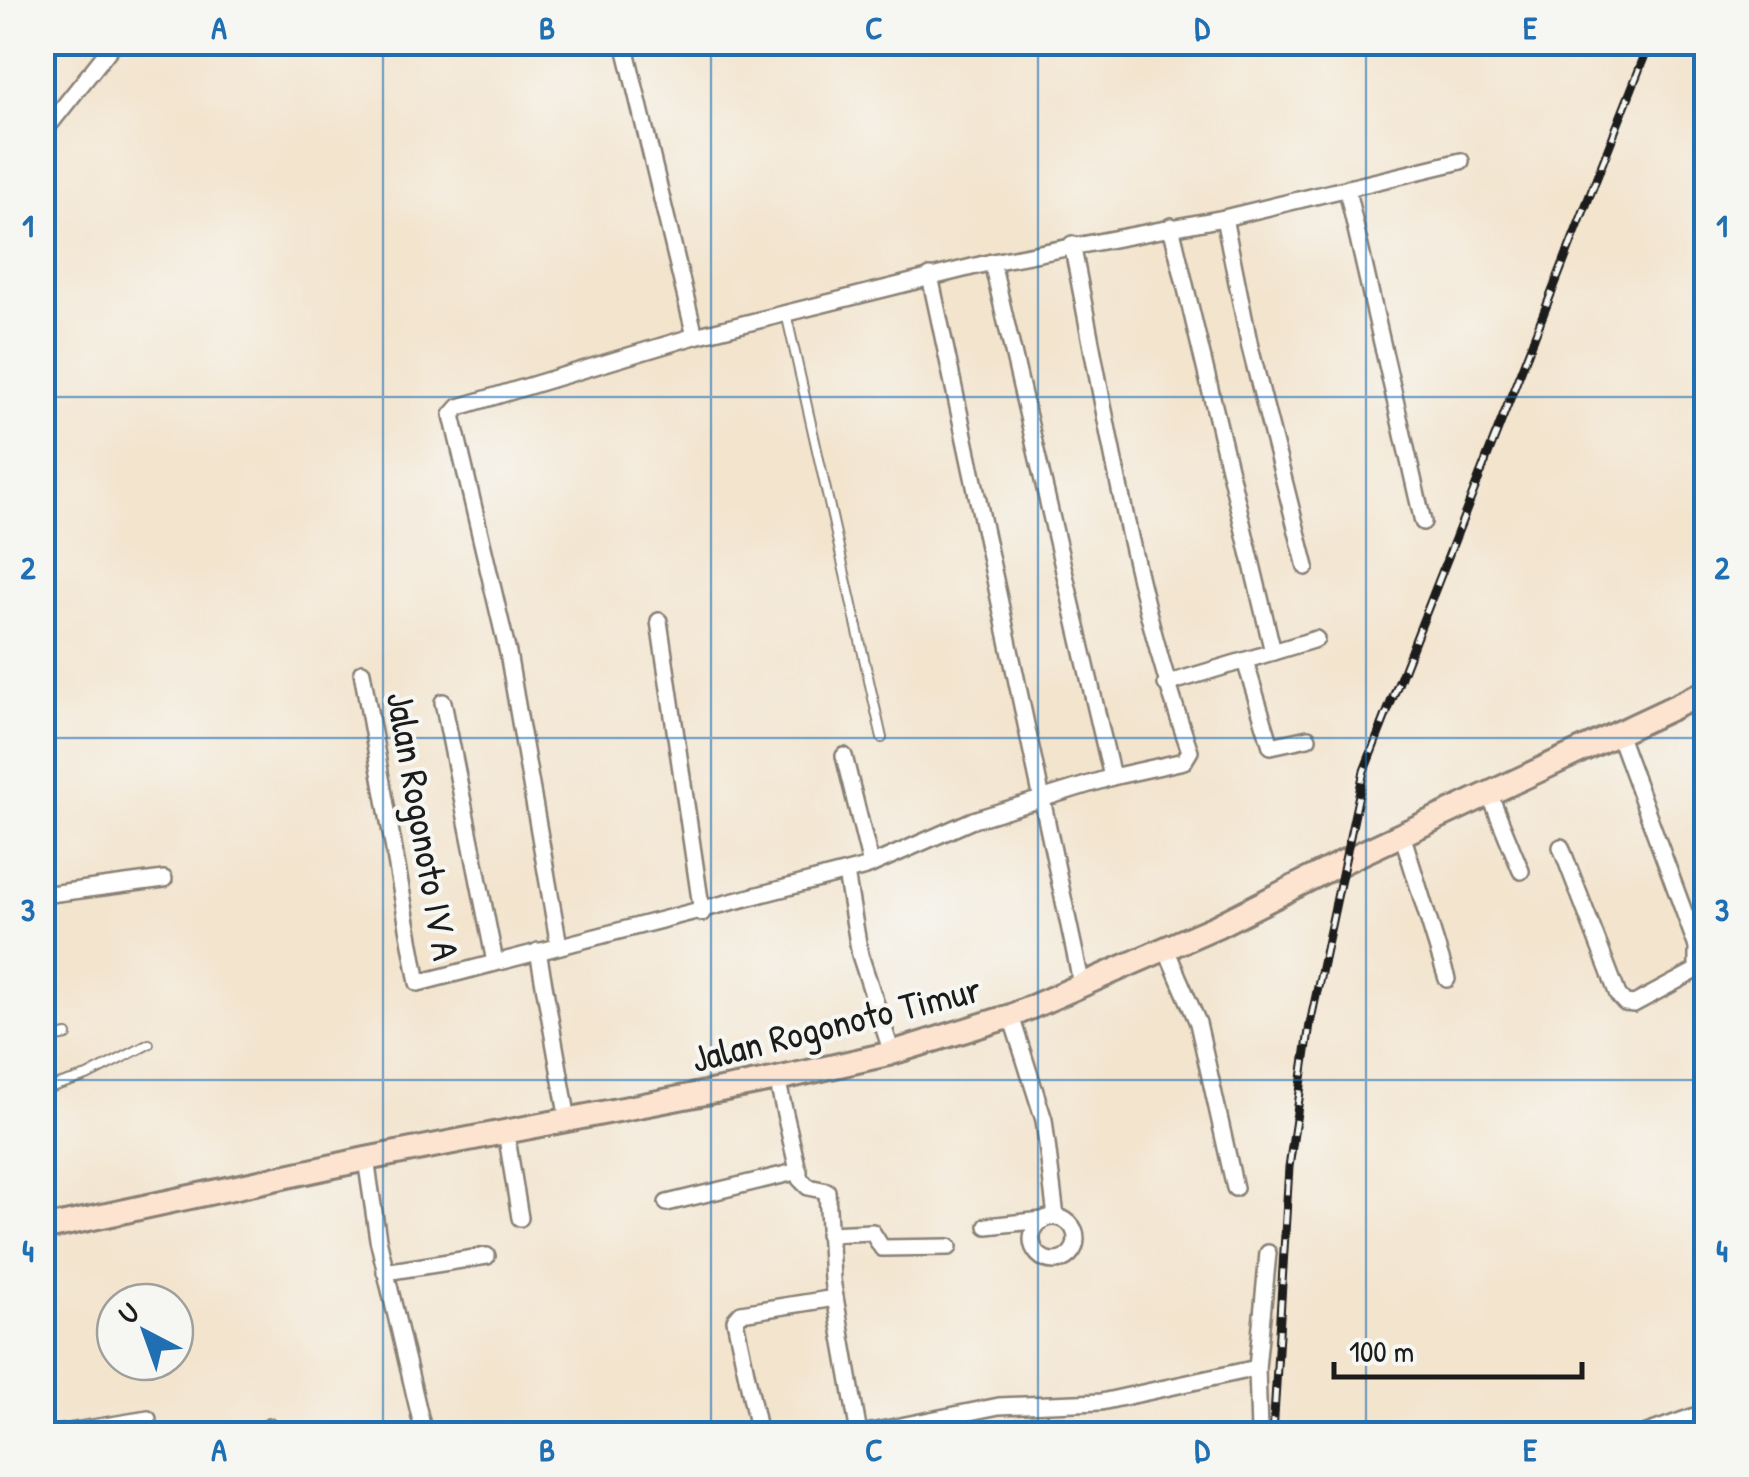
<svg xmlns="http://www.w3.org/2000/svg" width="1749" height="1477" viewBox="0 0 1749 1477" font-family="'Patrick Hand',sans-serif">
<rect width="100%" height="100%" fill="#f6f6f2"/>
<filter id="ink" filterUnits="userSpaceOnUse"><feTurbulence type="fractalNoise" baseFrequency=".01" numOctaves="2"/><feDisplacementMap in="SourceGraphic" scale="20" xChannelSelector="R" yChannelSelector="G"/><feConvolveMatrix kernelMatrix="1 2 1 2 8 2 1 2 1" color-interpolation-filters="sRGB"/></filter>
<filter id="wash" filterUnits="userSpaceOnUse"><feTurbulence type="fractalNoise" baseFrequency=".0048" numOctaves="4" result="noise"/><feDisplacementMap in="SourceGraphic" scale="40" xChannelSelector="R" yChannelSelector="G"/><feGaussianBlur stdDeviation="2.25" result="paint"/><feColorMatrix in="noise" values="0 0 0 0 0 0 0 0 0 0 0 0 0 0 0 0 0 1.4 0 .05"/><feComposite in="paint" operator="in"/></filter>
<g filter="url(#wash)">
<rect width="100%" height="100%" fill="#f3e4ce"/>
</g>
<g filter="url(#ink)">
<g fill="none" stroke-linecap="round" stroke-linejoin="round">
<defs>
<g id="service">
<path d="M786 313 882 738"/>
<path d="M1705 457 1706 461"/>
<path d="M42 1040 67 1035"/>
<path d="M42 1090 87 1076 149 1044"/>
</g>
<g id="minor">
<path d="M42 50 49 42"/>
<path d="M42 134 115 42"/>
<path d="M1347 190 1423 522"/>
<path d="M1224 218 1250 347 1306 567"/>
<path d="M1072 244C1106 414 1132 588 1190 751L1184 761 1112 777"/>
<path d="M992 262 1224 218 1461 161"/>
<path d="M930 276 1082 986"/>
<path d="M659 621 702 913"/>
<path d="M1273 652 1316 639"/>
<path d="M1245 661 1271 746 1308 738"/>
<path d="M362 672 418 983 866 867 973 820 1112 777 992 262 695 336 624 42"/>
<path d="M1166 684 1273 652 1171 226"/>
<path d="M443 702 495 962"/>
<path d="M1618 733 1697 947 1703 946"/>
<path d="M844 756 871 865"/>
<path d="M1489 793 1521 871"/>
<path d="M1402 834 1447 979"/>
<path d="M1561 847 1618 995 1625 1003 1634 1004 1697 970V947"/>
<path d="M846 873 860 955 892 1053"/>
<path d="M42 895 164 879"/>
<path d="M559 946 508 653 452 415 459 407 695 336"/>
<path d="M1166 949 1198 1023 1235 1188"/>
<path d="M538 951 568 1120"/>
<path d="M1011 1016 1044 1120 1056 1217"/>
<path d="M777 1079 800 1179 808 1187 827 1191 832 1280 859 1434"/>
<path d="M506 1132 520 1218"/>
<path d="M366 1159 378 1239 424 1434"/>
<path d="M667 1203 799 1171"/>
<circle cx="1054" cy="1239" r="22"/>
<path d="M987 1226 1043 1220"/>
<path d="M828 1234 872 1232 882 1248 949 1247"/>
<path d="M385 1272 487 1256"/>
<path d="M269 1427 271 1434"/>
<path d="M1259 1432 1257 1368 1268 1253"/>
<path d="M56 1434 148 1419"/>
<path d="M759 1434 735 1320 741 1313 835 1298"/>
<path d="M861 1434 999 1406 1101 1402 1257 1368"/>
<path d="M1644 1434 1706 1412"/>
</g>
<path id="secondary" d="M42 1229 366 1159 777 1079 888 1054 1011 1016 1217 926 1347 860 1706 692"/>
</defs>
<use href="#service" stroke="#888075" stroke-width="12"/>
<use href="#minor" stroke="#888075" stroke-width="20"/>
<use href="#secondary" stroke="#888075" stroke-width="28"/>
<use href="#service" stroke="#fff" stroke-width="8"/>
<use href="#minor" stroke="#fff" stroke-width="15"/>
<use href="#secondary" stroke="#fde4d0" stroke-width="22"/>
<defs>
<path id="rail" d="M1273 1434 1289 1167 1310 1024 1364 771 1650 42"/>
</defs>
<use href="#rail" stroke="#1c1c1c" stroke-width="9"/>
<use href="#rail" stroke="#f6f6f2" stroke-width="5" stroke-dasharray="15" stroke-linecap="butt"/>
</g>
</g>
<path fill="none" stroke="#1f6fb2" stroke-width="2.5" stroke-opacity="0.55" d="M383 42V1434M711 42V1434M1038 42V1434M1366 42V1434M42 397H1706M42 738H1706M42 1080H1706"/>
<g text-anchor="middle" stroke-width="8" stroke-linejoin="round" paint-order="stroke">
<g font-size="38" fill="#1c1c1c" stroke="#f6f6f2">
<text transform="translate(423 826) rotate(80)" y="13">Jalan Rogonoto IV A</text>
<text transform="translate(836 1024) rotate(-14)" y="13">Jalan Rogonoto Timur</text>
</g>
</g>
<rect width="1749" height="1477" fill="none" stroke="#f6f6f2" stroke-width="110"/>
<g transform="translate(145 1332) rotate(319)"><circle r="48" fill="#f6f6f2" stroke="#9f9f9c" stroke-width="2.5"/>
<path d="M0-8L18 38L0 25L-18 38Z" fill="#1f6fb2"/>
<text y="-15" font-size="28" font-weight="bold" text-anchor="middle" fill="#1c1c1c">U</text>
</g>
<path d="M1334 1362v15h248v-15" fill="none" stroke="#1c1c1c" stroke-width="5"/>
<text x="1349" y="1362" font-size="30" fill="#1c1c1c" stroke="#f6f6f2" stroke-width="8" paint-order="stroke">100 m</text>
<rect x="55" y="55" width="1639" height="1367" fill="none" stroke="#1f6fb2" stroke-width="4"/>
<g font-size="32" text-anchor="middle" font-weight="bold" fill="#1f6fb2">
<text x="219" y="39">A</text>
<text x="547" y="39">B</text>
<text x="874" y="39">C</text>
<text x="1202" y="39">D</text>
<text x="1530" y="39">E</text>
<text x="28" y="237">1</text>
<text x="1722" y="237">1</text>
<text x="28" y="579">2</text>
<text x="1722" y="579">2</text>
<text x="28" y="921">3</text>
<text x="1722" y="921">3</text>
<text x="28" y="1262">4</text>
<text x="1722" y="1262">4</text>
<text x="219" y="1461">A</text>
<text x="547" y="1461">B</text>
<text x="874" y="1461">C</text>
<text x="1202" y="1461">D</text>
<text x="1530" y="1461">E</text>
</g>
</svg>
